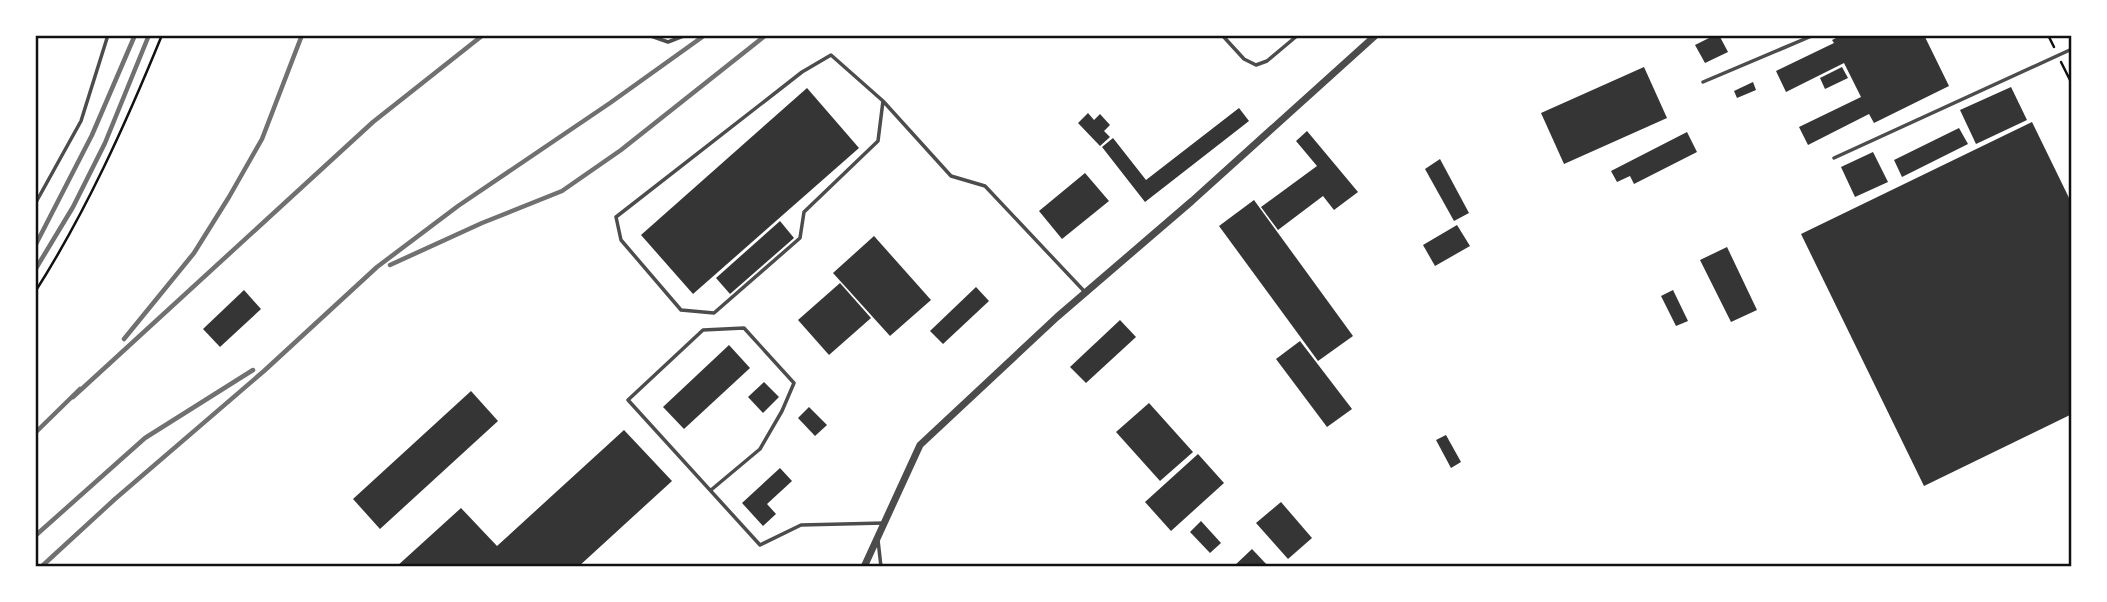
<svg xmlns="http://www.w3.org/2000/svg" width="2107" height="602" viewBox="0 0 2107 602" font-family="'Source Sans 3',sans-serif">
<rect width="100%" height="100%" fill="#fff"/>
<g fill="#353535">
<path d="M1715 35H1719L1728 52 1705 63 1695 45Z"/>
<path d="M1842 35H1924L1949 86 1874 123 1869 114 1808 145 1799 127 1861 97 1844 63 1786 92 1776 71 1834 43 1832 40Z"/>
<path d="M1644 67 1667 118 1564 164 1541 113Z"/>
<path d="M1842 67 1848 78 1825 89 1820 78Z"/>
<path d="M1753 82 1756 90 1737 98 1734 91Z"/>
<path d="M2011 87 2027 120 1976 144 1960 110Z"/>
<path d="M807 88 859 148 693 294 641 235Z"/>
<path d="M1239 108 1249 121 1145 202 1102 147 1113 138 1146 180Z"/>
<path d="M1088 113 1094 120 1100 114 1110 125 1104 131 1110 137 1100 146 1078 123Z"/>
<path d="M2032 122 2072 204V414L1924 486 1801 234Z"/>
<path d="M1959 128 1968 144 1902 177 1894 160Z"/>
<path d="M1307 131 1358 192 1334 210 1323 196 1278 230 1261 207 1317 166 1296 141Z"/>
<path d="M1687 132 1697 152 1634 184 1630 176 1617 182 1611 171Z"/>
<path d="M1873 152 1888 182 1855 197 1841 167Z"/>
<path d="M1440 159 1469 213 1454 221 1425 169Z"/>
<path d="M1085 173 1109 201 1062 239 1039 211Z"/>
<path d="M1254 200 1353 336 1318 361 1219 226Z"/>
<path d="M780 221 794 238 730 294 716 278Z"/>
<path d="M1457 225 1470 246 1435 266 1423 245Z"/>
<path d="M874 236 931 300 890 336 833 273Z"/>
<path d="M1727 247 1757 310 1731 322 1700 260Z"/>
<path d="M840 283 871 318 829 355 798 320Z"/>
<path d="M976 287 989 301 943 344 930 331Z"/>
<path d="M244 290 261 309 220 347 203 329Z"/>
<path d="M1673 290 1688 321 1676 326 1661 296Z"/>
<path d="M1120 320 1136 337 1086 383 1070 367Z"/>
<path d="M1300 341 1352 409 1327 427 1276 359Z"/>
<path d="M729 345 750 368 684 429 663 407Z"/>
<path d="M764 382 779 397 763 413 748 397Z"/>
<path d="M471 391 498 421 380 529 353 499Z"/>
<path d="M1149 403 1193 452 1160 481 1116 432Z"/>
<path d="M809 407 827 425 815 436 798 418Z"/>
<path d="M624 430 672 481 578 567H396L461 508 497 546Z"/>
<path d="M1446 435 1461 462 1451 468 1436 440Z"/>
<path d="M1198 454 1224 483 1171 531 1145 502Z"/>
<path d="M780 468 792 481 767 504 776 514 763 526 742 503Z"/>
<path d="M1281 502 1312 538 1288 559 1256 523Z"/>
<path d="M1201 521 1221 543 1210 553 1190 532Z"/>
<path d="M1252 549 1269 567H1233Z"/>
</g>
<g fill="none" stroke-linecap="round" stroke-linejoin="round">
<g stroke="#111" stroke-width="2.5">
<path d="M2048 35 2054 47"/>
<path d="M2061 62 2072 84"/>
<path d="M35 292C86 212 126 123 162 35"/>
</g>
<g stroke="#4c4c4c" stroke-width="3.5">
<path d="M648 35 668 42 686 35"/>
<path d="M1222 35 1244 59 1256 65 1267 61 1298 35"/>
<path d="M1703 82 1814 35"/>
<path d="M883 101 878 141 804 212 800 238 714 313 681 310 621 240 616 217 802 72 831 55 883 101 951 176 985 186 1084 291"/>
<path d="M1834 158 2072 49"/>
<path d="M35 204 81 121 108 35"/>
<path d="M711 490 760 449 782 411 794 383 744 328 703 330 628 400 760 545 801 525 884 523"/>
<path d="M878 540 881 567"/>
</g>
<path stroke="#4c4c4c" stroke-width="7" d="M864 567 920 445 1057 317 1192 201 1376 35"/>
<g stroke="#707070" stroke-width="4.5">
<path d="M35 246 92 135 135 35"/>
<path d="M390 265 482 223 562 191 621 150 766 35"/>
<path d="M35 270 73 207 105 143 149 35"/>
<path d="M124 339 194 253 229 197 262 139 302 35"/>
<path d="M73 397 373 122 483 35"/>
<path d="M35 433 80 389"/>
<path d="M35 536 145 438 253 370"/>
<path d="M41 567 115 499 264 371 377 267 458 206 610 103 705 35"/>
</g>
</g>
<rect width="2107" height="602" fill="none" stroke="#ffffff" stroke-width="74"/>
<rect x="37" y="37" width="2033" height="528" fill="none" stroke="#111" stroke-width="2.5"/>
</svg>
